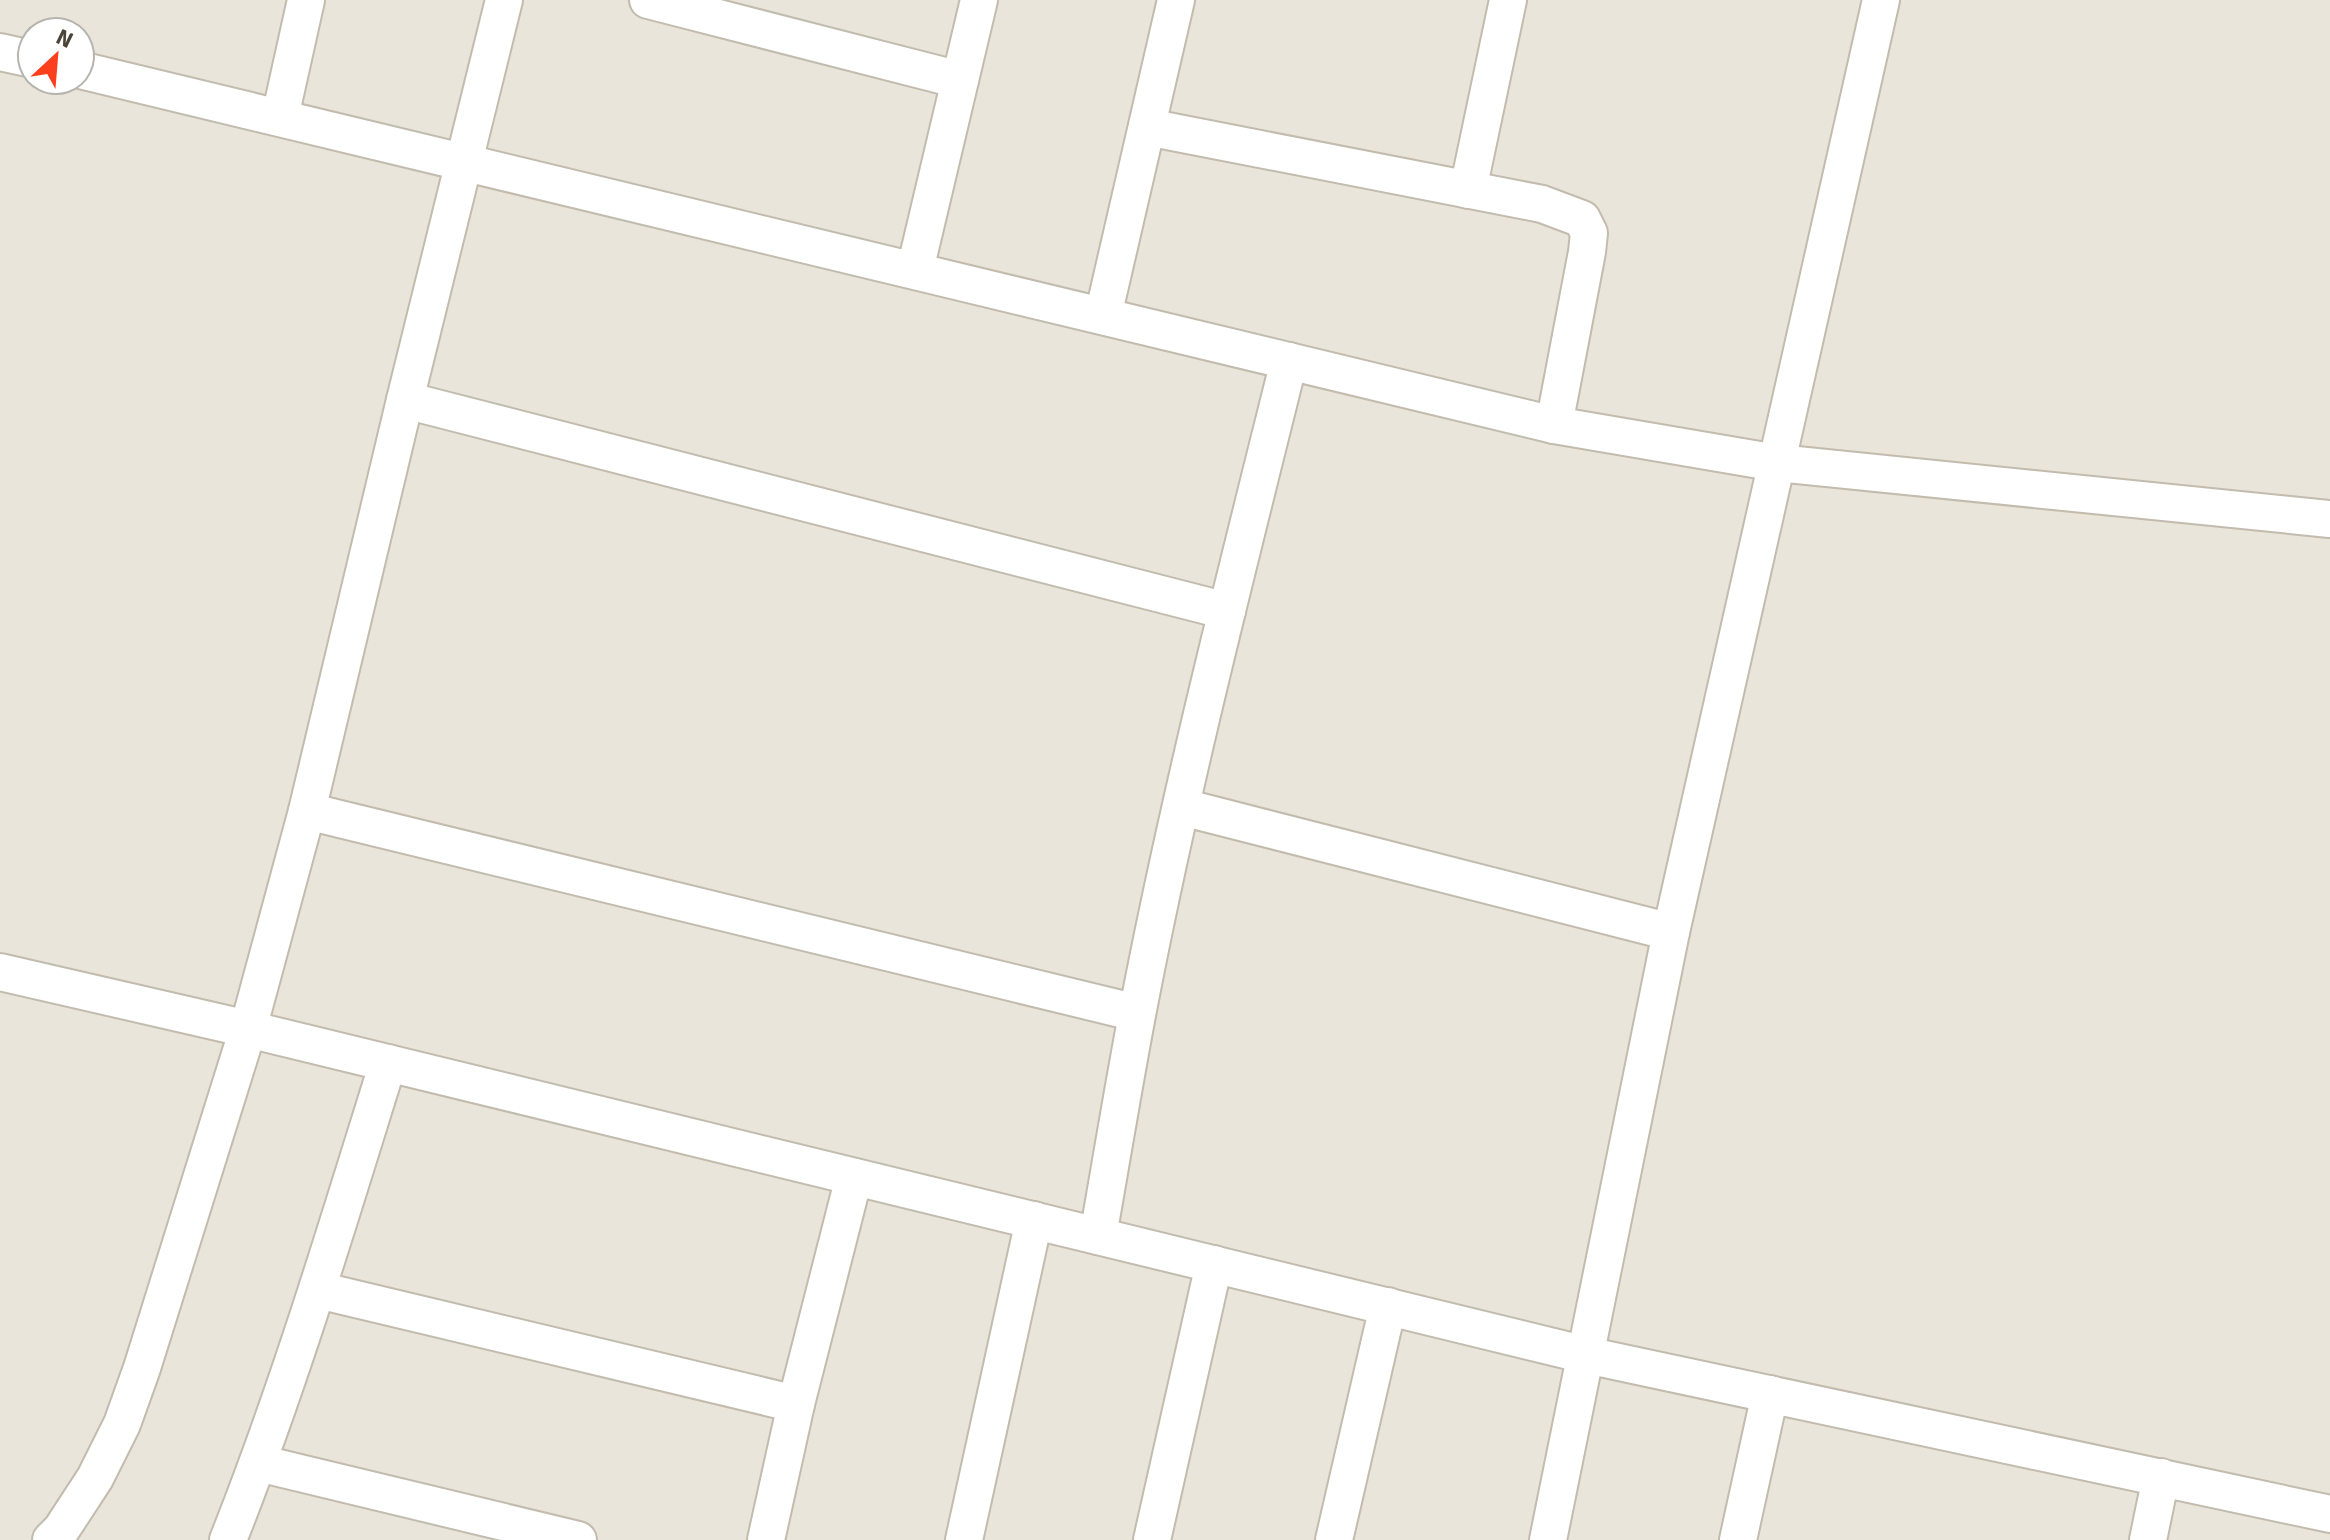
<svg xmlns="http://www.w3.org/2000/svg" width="2330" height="1540" viewBox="0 0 2330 1540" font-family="Signika,sans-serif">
<rect width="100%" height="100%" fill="#f6f3ec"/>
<path fill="#eae5da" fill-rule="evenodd" d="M0 0H2330V1540H0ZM32 32H80V80H32Z"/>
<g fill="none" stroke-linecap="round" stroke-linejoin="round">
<defs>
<g id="minor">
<path d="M648 0 960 80"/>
<path d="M0 52 32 59"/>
<path d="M80 70 1554 425 1777 463 2330 519"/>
<path d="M280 117 306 0"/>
<path d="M1147 127 1542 204 1582 219 1589 233 1587 252 1554 425"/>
<path d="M1468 190 1508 0"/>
<path d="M915 270 979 0"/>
<path d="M1103 316 1176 0"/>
<path d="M405 400 1227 611"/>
<path d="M1182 807 1671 932"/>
<path d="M307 811 1137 1013"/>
<path d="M0 972 248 1029 1586 1355 2330 1514"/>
<path d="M1098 1236C1111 1162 1123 1089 1137 1015 1179 795 1235 578 1289 361"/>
<path d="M318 1290 796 1404"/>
<path d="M258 1463 578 1540"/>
<path d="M51 1540 61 1530 95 1478 122 1424 142 1368 248 1029 307 811 405 400 504 0"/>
<path d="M228 1540C290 1384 338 1223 388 1063"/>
<path d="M766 1540 796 1404 854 1177"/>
<path d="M964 1540 1034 1220"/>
<path d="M1152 1540 1214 1264"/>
<path d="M1334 1540 1388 1306"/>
<path d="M1548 1540 1671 932 1881 0"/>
<path d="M1738 1540 1770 1394"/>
<path d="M2148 1540 2161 1477"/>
</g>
</defs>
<use href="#minor" stroke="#c2bbae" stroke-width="40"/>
<use href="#minor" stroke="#fff" stroke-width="36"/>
</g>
<g transform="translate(56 56) rotate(26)"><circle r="38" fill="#ffffff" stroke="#b7b4b0" stroke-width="2"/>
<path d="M0-6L14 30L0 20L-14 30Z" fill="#fc3f1d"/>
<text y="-12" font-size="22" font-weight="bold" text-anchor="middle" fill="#4b4439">N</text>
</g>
</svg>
